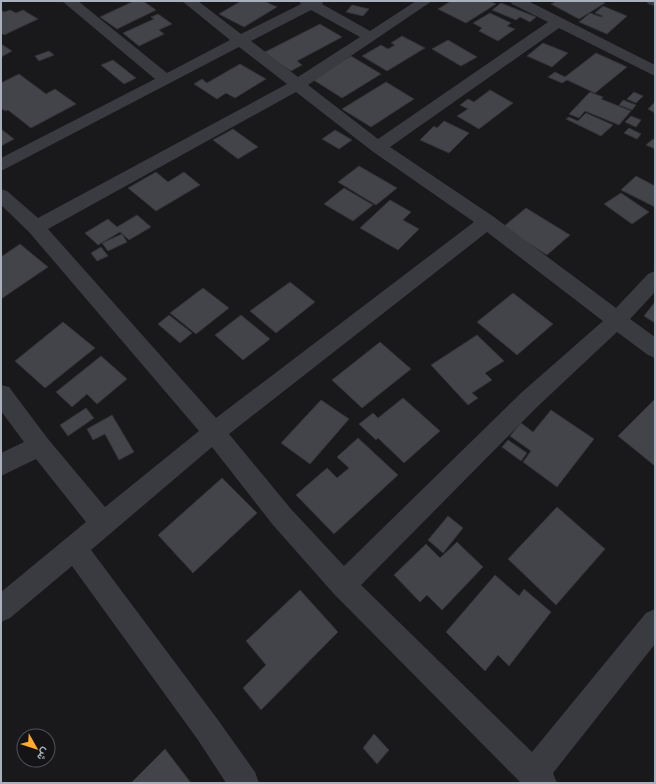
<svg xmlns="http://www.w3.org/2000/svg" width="656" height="784" viewBox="0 0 656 784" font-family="Cabin,Vazirmatn,sans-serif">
<rect width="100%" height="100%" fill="#19191c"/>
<g fill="#434449" stroke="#333338">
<path d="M134 1H143L156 10 117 29 100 17Z"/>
<path d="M241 1H264L277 7 244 27 219 14Z"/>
<path d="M451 1H490L496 4 466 23 438 9Z"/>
<path d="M557 1H601L605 3 579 19 551 4Z"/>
<path d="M501 3 536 17 530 22 520 17 516 20 492 10Z"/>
<path d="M352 5 369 9 363 16 346 12Z"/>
<path d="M603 6 627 16 607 34 579 22 590 13 601 17 603 16 595 13Z"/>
<path d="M1 10 4 12 10 10 16 13 23 10 38 19 4 35 1 33Z"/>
<path d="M490 13 511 23 507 26 515 29 498 41 479 31 482 28 473 23Z"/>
<path d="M158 14 172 24 159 30 164 34 139 46 123 33 154 19 151 17Z"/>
<path d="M320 24 342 37 297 61 302 65 291 71 263 53Z"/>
<path d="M402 36 425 48 387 71 362 56 381 45 388 49 395 45 391 43Z"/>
<path d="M448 40 477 57 461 66 432 49Z"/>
<path d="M543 43 568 53 552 67 527 56Z"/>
<path d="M1 44 12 51 1 57Z"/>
<path d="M49 51 54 55 39 61 35 56Z"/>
<path d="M596 53 627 67 595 93 567 80 562 83 548 77 555 72 565 77Z"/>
<path d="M351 56 381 74 342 98 312 79Z"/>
<path d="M113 60 136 78 124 84 101 65Z"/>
<path d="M240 64 266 79 235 98 226 93 217 99 194 84 202 79 207 83Z"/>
<path d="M19 74 46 94 55 89 76 104 31 128 8 110 5 111 1 108V83Z"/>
<path d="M386 82 414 99 371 127 342 109Z"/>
<path d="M490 90 513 103 479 129 457 116 468 109 460 105 468 99 474 102Z"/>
<path d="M590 92 603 97 601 99 631 111 619 125 585 111 579 118 569 114Z"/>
<path d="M634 92 643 96 636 103 627 99Z"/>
<path d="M623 100 636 105 632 110 619 105Z"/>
<path d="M655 102V113L648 109Z"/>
<path d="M586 113 613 125 601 136 566 119 569 117 578 121Z"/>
<path d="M631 116 641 120 636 127 625 122Z"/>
<path d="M444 121 469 133 449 153 420 140 434 126 437 128Z"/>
<path d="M629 128 641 134 637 139 624 133Z"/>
<path d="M1 129 14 139 1 146Z"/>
<path d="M233 129 258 147 238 159 213 140Z"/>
<path d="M335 130 352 140 339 149 322 139Z"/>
<path d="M653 139 655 140V149L646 145Z"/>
<path d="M359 166 397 188 376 205 338 182Z"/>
<path d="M156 172 168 182 184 172 200 185 156 211 128 188Z"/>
<path d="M636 176 655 186V207L621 190Z"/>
<path d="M344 188 373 205 353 221 324 204Z"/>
<path d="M621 193 649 212 632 224 604 204Z"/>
<path d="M390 200 411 212 403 220 419 229 398 250 360 228Z"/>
<path d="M526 208 570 235 547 255 503 227Z"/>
<path d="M137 215 151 227 129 240 120 232 98 245 85 233 108 219 117 227Z"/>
<path d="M122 234 127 242 108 251 102 243Z"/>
<path d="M20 244 48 267 1 299V257Z"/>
<path d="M101 247 108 256 97 261 91 253Z"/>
<path d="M290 282 315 302 276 333 250 311Z"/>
<path d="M203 288 229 308 196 334 170 313Z"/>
<path d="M513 293 553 324 517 355 477 322Z"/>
<path d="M655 302V323L644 316Z"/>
<path d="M169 315 192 333 180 343 158 324Z"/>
<path d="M241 315 270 339 243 360 215 335Z"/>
<path d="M63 322 95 348 45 388 15 361Z"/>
<path d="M477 335 504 361 485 373 492 380 472 393 478 398 468 405 431 365Z"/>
<path d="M380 342 411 369 362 408 332 380Z"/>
<path d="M101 356 127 379 97 404 87 394 72 407 56 392Z"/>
<path d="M403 398 440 431 404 463 378 438 376 440 359 424 373 413 378 418Z"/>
<path d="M655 399V466L618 436Z"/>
<path d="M321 400 349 419 310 464 281 443Z"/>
<path d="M86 408 94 418 68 436 60 425Z"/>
<path d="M551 410 594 439 557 487 523 462 531 451 510 436 521 423 533 432Z"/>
<path d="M112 415 134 452 119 460 105 434 93 440 87 429Z"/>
<path d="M358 438 398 475 334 534 296 495 327 468 337 478 349 468 337 457Z"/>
<path d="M508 440 527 453 521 461 502 447Z"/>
<path d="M222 478 257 513 193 573 158 535Z"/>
<path d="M557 507 605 549 556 605 508 559Z"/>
<path d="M448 516 463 528 443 553 428 540Z"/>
<path d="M457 542 483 567 442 610 427 595 420 602 394 575 426 544 440 558Z"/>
<path d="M495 575 519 596 524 589 551 612 509 666 498 655 485 671 446 632Z"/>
<path d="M300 590 338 632 261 710 243 688 266 665 246 641Z"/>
<path d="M374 734 389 750 377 764 363 748Z"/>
<path d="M165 749 191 783H131Z"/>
</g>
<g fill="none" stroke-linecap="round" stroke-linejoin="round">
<path fill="#3a3b41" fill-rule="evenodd" d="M62 1H78L167 73 230 40 182 1H198L241 34 301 4 299 1H324L322 4 370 31 416 1H432L308 85 378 139 548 22 512 4 510 1H528L655 65V76L559 28 390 147 494 217 616 308 648 274 655 271V292L630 319 655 337V358L648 355 617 332 537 407 361 585 532 752 646 613 655 609V644L553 773 557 783H521L334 594 273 525 212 447 91 550 218 720 255 772 259 783H226L198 740 72 566 10 618 1 622V592L86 522 36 459 1 476V453L24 442 1 411V385L9 387 48 439 105 507 199 431 29 232 1 205V189L7 191 38 218 287 84 239 47 1 171V158L155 79ZM311 10 360 37 298 77 251 41ZM296 92 372 151 474 222 216 418 48 229ZM487 232 603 321 521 393 344 566 291 509 229 434Z"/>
<path fill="#3a3b41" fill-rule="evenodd" d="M646 1H655V6L648 4Z"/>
</g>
<rect width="656" height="784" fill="none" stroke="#aab1bd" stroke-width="4"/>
<g transform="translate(36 748) rotate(129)"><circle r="19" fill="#141417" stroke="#505359"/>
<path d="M0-3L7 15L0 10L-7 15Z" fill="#ffab2e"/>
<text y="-6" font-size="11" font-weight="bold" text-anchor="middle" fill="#aab1bd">ش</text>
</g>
</svg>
